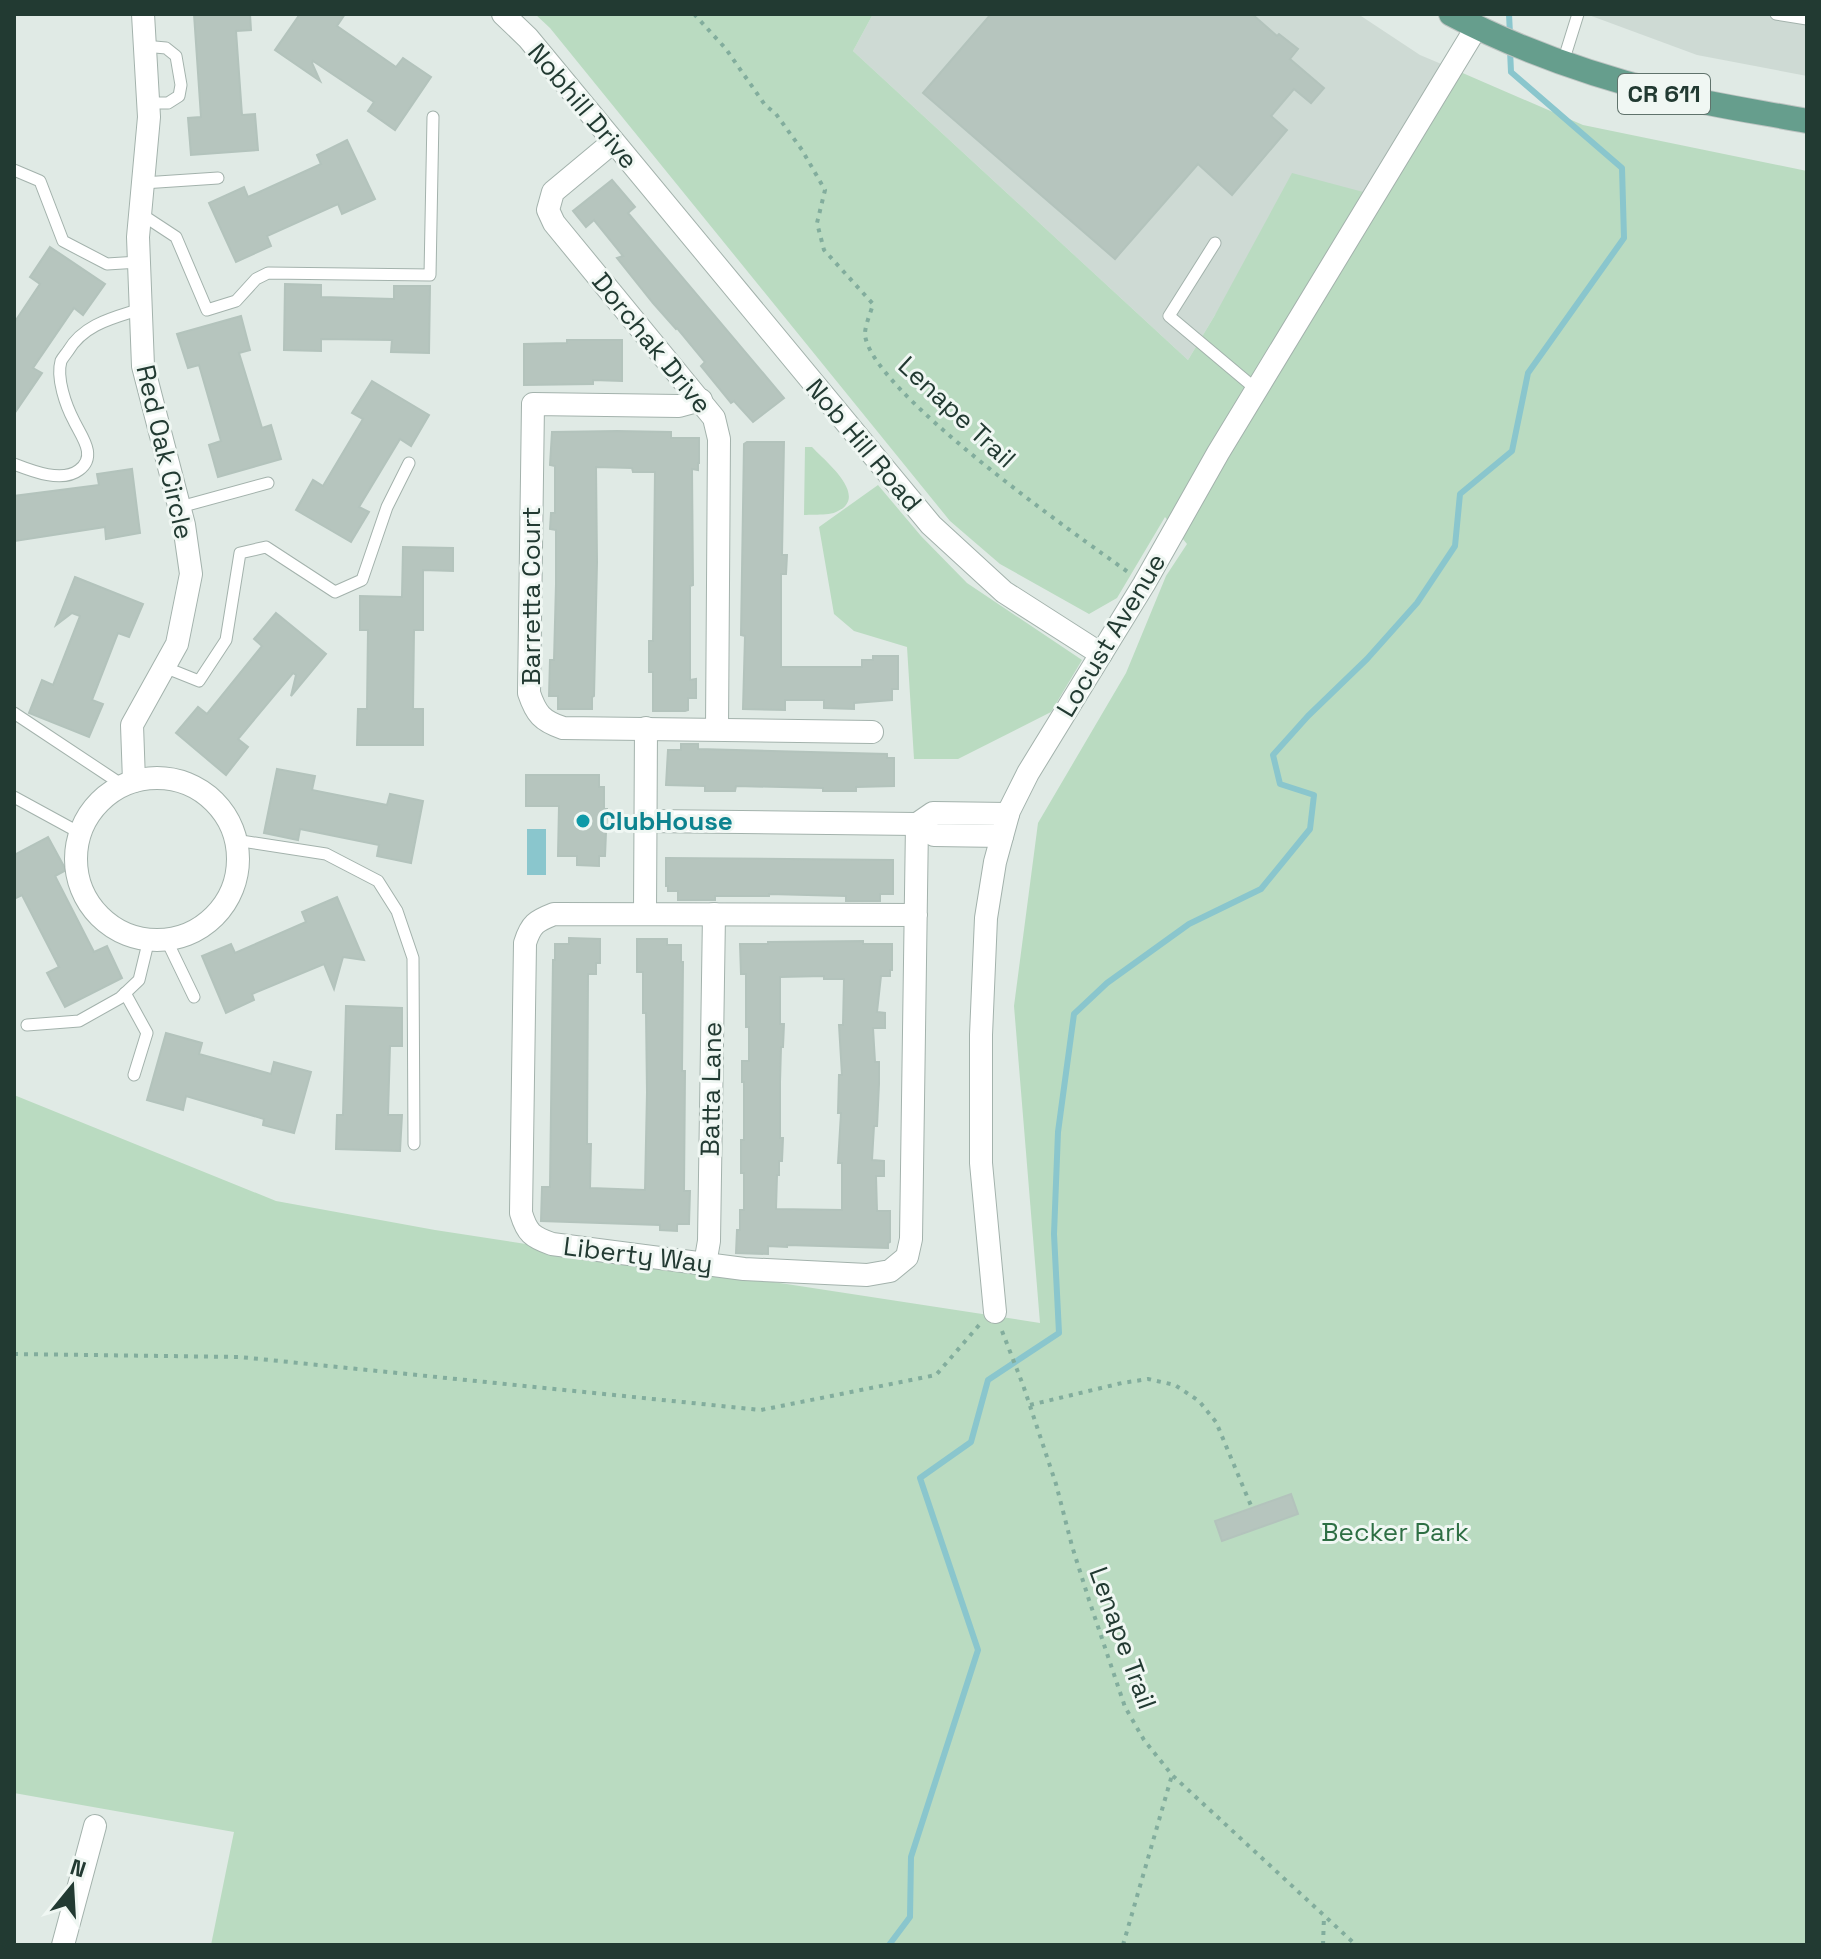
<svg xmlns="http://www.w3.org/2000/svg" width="1821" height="1959" viewBox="0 0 1821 1959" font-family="'Space Grotesk',sans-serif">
<rect width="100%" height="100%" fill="#e0eae5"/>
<g fill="#cedad4">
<path d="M873 14H1358L1420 55 1458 71 1382 197 1215 315 1188 360 853 51Z"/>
<path d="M1586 14H1807V76L1697 55Z"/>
</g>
<g fill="#badbc1">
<path d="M535 14H873L853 51 1188 360 1215 315 1292 173 1382 197 1458 71 1583 125 1807 171V1945H211L234 1832 14 1793V1095L276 1201 435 1230 1040 1323 1014 1006 1038 823 1126 673 1166 576 1187 544 1165 517 1117 598 1089 614 1000 564 950 521 550 28Z"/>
<path d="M805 447H812C825 461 871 497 836 512 827 516 813 514 804 515Z"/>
<path d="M878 485 921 536 967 583 1082 660 1051 712 958 759H914L907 647 854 631 834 614 819 527Z"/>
</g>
<rect fill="#8ac6cd" x="527" y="829" width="19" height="46"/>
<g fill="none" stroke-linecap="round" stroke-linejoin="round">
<g stroke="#8ac6cd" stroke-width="6">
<path d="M1509 14 1510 34"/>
<path d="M889 1945 910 1917 911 1857 978 1650 920 1478 971 1442 988 1380 1059 1333 1054 1234 1058 1132 1074 1014 1107 983 1189 924 1261 889 1310 829 1314 795 1280 784 1273 755 1308 716 1367 659 1417 603 1455 546 1460 494 1512 451 1528 373 1624 238 1622 168 1511 72 1510 50"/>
</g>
</g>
<g fill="#b6c5be" stroke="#b3c3bc" stroke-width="2" fill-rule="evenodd">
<path d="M194 14H250L251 30 236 31 242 115 255 114 258 150 191 155 188 118 201 117Z"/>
<path d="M300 14H345L337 26 396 67 403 58 431 77 395 130 368 111 374 102 313 61 312 63 320 81 275 50Z"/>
<path d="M991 14H1252L1277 36 1279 34 1298 49 1290 59 1324 88 1311 103 1294 89 1271 116 1287 130 1232 195 1198 164 1115 259 923 93Z"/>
<path d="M347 140 375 199 342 214 338 204 267 236 271 246 236 262 209 203 244 187 248 197 321 164 317 155Z"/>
<path d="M612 180 635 207 628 213 784 398 753 422 734 401 731 403 701 366 705 362 677 328 676 329 653 303 617 258 623 256 594 220 586 227 573 211Z"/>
<path d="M50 247 105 284 83 315 74 308 33 368 42 373 14 414V323L40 284 30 277Z"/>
<path d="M285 284 321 285V297L394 299V286H430L429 353 391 352 392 340 321 339V351L284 350Z"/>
<path d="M241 316 250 350 239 353 262 428 271 425 281 459 218 477 209 445 221 441 199 365 188 368 177 334Z"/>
<path d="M567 340H622V381L593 380V384L524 385V344L567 343Z"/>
<path d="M372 381 429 415 411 446 400 439 359 507 369 512 351 542 296 510 313 480 323 486 363 419 352 413Z"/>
<path d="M617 431 671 432V438H699V463H698V470L692 469 693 585 690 586V680L696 679V698H688V710L685 711H653V672H649V641H653L655 472H633L632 468 596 467 597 562 594 696 592 697V709H558V696H549L550 660H554L556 584V530L550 529 551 513H555V466L550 465 552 432Z"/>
<path d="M747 442H784L782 555H787L786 574H781V667H862V660H873V656H898V689H892V700L854 703V709L824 708V700H785V710L743 709 745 636 741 635 744 444Z"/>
<path d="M132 469 140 533 106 539 105 527 14 541V496L99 485 97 474Z"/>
<path d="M403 547 453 548V571L423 570V630H414L413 709H423V745H357L358 709H367L368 630H360V596L402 597Z"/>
<path d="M75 577 143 604 129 637 118 633 92 700 103 704 89 737 29 713 42 680 53 685 80 616 72 613 56 625Z"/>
<path d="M276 613 326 654 291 696 296 675 293 673 238 739 248 747 226 775 176 733 198 707 207 714 262 646 254 639Z"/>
<path d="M681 744H698V749L887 754V758H894V786L856 787V791H823V788L736 786 735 791H705V786L666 785 668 750H681Z"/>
<path d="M277 769 315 776 312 790 387 805 390 794 423 801 411 863 377 856 379 845 300 829 298 840 264 833Z"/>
<path d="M526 775H599V787H604V809H607L605 856H599V866L577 865V856H558L559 806H526Z"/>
<path d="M48 837 66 870 55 876 94 952 107 946 122 978 65 1007 47 973 59 967 22 895 14 899V855Z"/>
<path d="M666 858 893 860V894H880V901H846V896L769 894V896H715V900H678V891H668V886H666Z"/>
<path d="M337 897 364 960 343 957 334 989 324 964 252 994 254 1000 226 1013 202 956 231 944 235 953 306 922 302 912Z"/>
<path d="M569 938 600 939V963H596V974H588L587 1144H591L590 1188 645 1190 647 1092 646 1013H643V972H637V939H667V945H681V962H683L682 1071H685L684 1191H690L689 1224H678L677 1225V1231L660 1230V1225L541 1221 542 1187H550L553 960H555V944H569Z"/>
<path d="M863 941V944H892V970H890V976H881L877 1012 885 1013V1028H873L875 1062H879V1084L877 1126H874L872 1160 884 1161V1176H876L877 1211H890V1242L888 1243V1248L787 1245V1247L768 1246V1254L736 1253 737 1230H740V1210H744V1173H741V1140H744V1082H742V1061H749V1027H746V974H741L740 944H768V942ZM824 976V979H844L843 1025H839L842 1075H839L838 1113H841L838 1163H842V1210L776 1209 777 1175H779V1161H782L783 1138H780V1082L781 1047H783L784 1024H780V977Z"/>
<path d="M346 1006 402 1008V1046H390L388 1115H402L400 1151 336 1149 337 1115H343Z"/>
<path d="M166 1033 202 1043 199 1054 271 1074 274 1062 311 1072 294 1133 263 1125 264 1119 186 1096 183 1110 147 1100Z"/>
<path d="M1291 1494 1298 1514 1222 1541 1215 1521Z"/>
</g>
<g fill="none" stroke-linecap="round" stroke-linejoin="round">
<defs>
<g id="service">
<path d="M1776 14 1807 19"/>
<path d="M144 46 166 48 176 56 181 85 179 96 168 103H148"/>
<path d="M1563 62 1578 14"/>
<path d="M14 170 40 181 63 241 107 264 139 262"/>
<path d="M143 183 218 178"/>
<path d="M141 214 176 237 207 310 236 301 256 279 268 273 430 275 433 117"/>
<path d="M1215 243 1169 316 1257 390"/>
<path d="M14 464C32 471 62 483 79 470 98 456 81 436 74 421 66 406 56 378 61 361 63 357 66 354 68 351 84 324 113 318 141 309"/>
<path d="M180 507 268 483"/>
<path d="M164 667 199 681 226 640 240 553 266 547 335 592 362 580 387 507 409 463"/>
<path d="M14 713 124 786"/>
<path d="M14 797 80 833"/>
<path d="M235 840 326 854 378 881 397 911 413 958 414 1144"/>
<path d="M166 939 194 997"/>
<path d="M125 993 147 1033 134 1075"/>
<path d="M27 1025 79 1021 120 998 139 980 149 939"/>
</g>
<g id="minor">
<path d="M503 14 528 38 931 525 1004 592 1101 654"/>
<path d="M613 142 553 192 548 210 554 223 714 418 719 439 717 729"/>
<path d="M701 400 679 406 533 404 529 693C536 714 542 721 563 728L872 732"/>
<circle cx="157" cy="859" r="81"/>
<path d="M134 781 132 725 177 644 191 574 184 525 143 366 138 237 149 117 143 14"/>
<path d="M646 821 917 824 934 835 1002 836"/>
<path d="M917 824 933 813 1008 814"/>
<path d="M645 914 646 728"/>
<path d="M916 915 554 914C536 921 531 924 525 943L521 1213C527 1233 532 1237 552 1244L744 1269 867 1275 890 1271 907 1257 911 1239 917 824"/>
<path d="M705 1264 709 1241 714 914"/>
<path d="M995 1312 981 1163V1035L986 918 995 862 1009 811 1028 773 1144 584 1218 453 1476 28"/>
<path d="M63 1945 95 1826"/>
</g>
<path id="primary" d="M1451 14C1517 49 1591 75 1663 93 1710 105 1759 112 1807 121"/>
</defs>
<use href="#service" stroke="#a3b2ac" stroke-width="13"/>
<use href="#minor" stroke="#a3b2ac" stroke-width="24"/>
<use href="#primary" stroke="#bdc4c2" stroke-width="26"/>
<g stroke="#82ad9d" stroke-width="4" stroke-dasharray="4 6" stroke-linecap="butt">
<path d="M694 14 726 49 765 105 776 114 802 150 825 190 817 223 824 250 873 304C871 312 865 325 865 334 868 389 1079 537 1128 572"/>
<path d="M1002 1331 1023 1385 1056 1484 1072 1546 1089 1600 1125 1707 1144 1740 1172 1775 1356 1945"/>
<path d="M14 1354 240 1357 761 1410 936 1375 980 1324"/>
<path d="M1030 1405 1122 1383 1148 1379 1175 1385 1199 1401 1216 1422 1252 1508"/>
<path d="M1123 1945 1172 1775"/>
<path d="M1323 1945 1324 1916"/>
</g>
<use href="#service" stroke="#fff" stroke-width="11"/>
<use href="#minor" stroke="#fff" stroke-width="22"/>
<use href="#primary" stroke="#669e8d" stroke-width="24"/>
</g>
<circle fill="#0f9aa8" stroke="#f0f7f3" stroke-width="3" cx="583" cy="821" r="8"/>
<g text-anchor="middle" stroke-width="6" stroke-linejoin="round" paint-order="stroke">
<rect fill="#f0f7f3" stroke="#60736c" stroke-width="2" x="1618" y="74" width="92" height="40" rx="6"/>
<g font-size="24" font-weight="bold" fill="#223a32">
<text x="1664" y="102">CR 611</text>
</g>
<g font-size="26" fill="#223a32" stroke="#f0f7f3">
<text transform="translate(583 106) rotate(50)" y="9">Nobhill Drive</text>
<text transform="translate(652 343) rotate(51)" y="9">Dorchak Drive</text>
<text transform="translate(957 412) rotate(43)" y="9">Lenape Trail</text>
<text transform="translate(864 445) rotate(50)" y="9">Nob Hill Road</text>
<text transform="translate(165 452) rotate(77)" y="9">Red Oak Circle</text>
<text transform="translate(531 596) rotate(-90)" y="9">Barretta Court</text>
<text transform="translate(1111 635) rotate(-59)" y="9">Locust Avenue</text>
<text transform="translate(711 1089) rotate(-89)" y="9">Batta Lane</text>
<text transform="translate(638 1255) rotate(7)" y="9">Liberty Way</text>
<text transform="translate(1123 1638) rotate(70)" y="9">Lenape Trail</text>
</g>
<g font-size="26" font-weight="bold" fill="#0d838f" stroke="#f0f7f3" text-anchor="start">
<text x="599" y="830">ClubHouse</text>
</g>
<g font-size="26" fill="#2e6f44" stroke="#f0f7f3">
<text x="1395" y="1541">Becker Park</text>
</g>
</g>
<rect width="1821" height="1959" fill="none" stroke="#223a32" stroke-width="32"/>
<g transform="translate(72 1887) rotate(18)" stroke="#f0f7f3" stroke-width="6" paint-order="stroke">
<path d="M0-6L14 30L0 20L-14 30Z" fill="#223a32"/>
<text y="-12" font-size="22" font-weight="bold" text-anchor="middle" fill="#223a32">N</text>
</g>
</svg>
